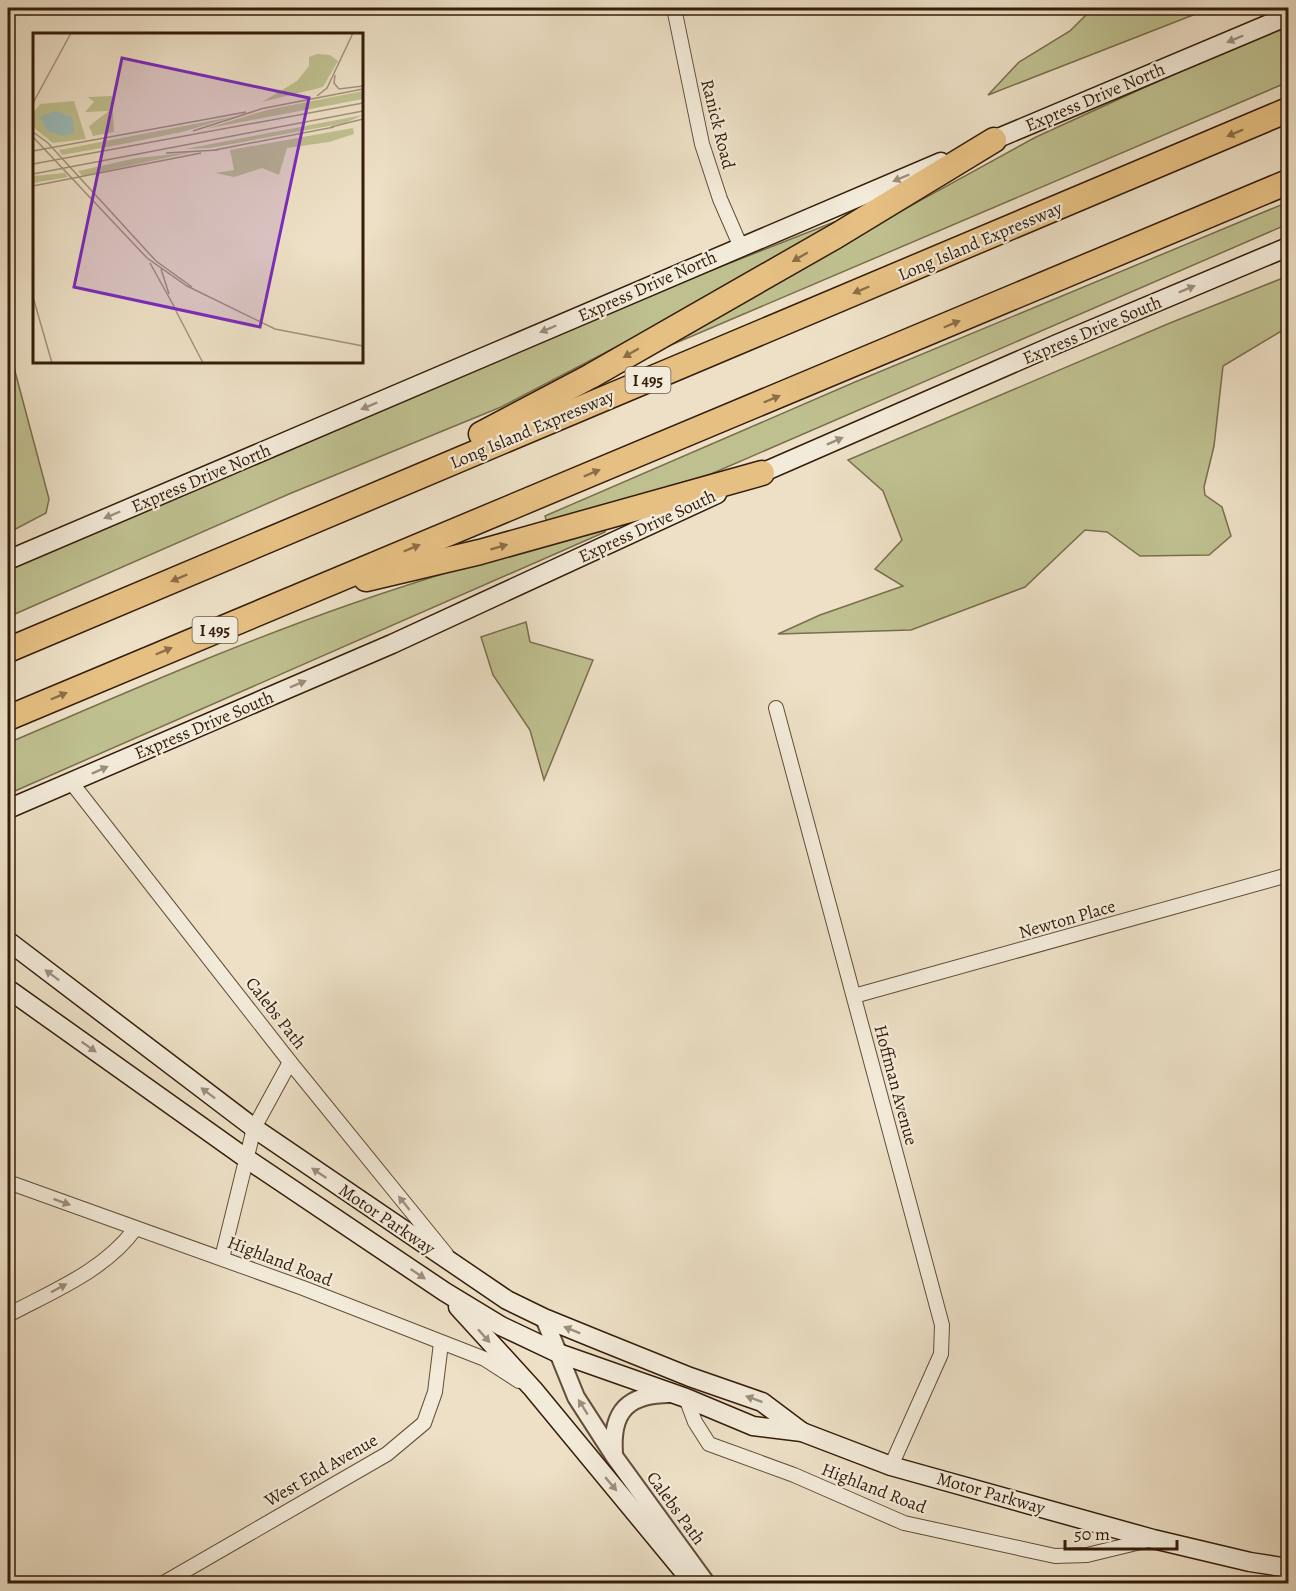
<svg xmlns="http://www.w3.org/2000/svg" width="1296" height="1591" viewBox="0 0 1296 1591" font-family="Alegreya,serif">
<rect width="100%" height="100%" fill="#ede0c6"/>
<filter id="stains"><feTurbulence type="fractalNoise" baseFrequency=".00333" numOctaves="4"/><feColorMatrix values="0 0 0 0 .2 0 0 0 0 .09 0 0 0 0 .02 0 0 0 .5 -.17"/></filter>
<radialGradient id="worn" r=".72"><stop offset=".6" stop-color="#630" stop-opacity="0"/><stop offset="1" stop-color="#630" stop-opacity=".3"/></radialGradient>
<g fill="#bfc090" stroke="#7a6e4d" stroke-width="1.5">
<path d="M1093 8H1211L988 95 1019 62 1070 31Z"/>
<path d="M1288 26V82L650 354 648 350 1036 137 1176 73Z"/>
<path d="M1288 202V224L711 474 547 523 545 516 855 382Z"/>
<path d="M834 222 835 227 683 312 501 407 289 494 8 617V569L659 291Z"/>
<path d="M1288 276V327L1223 366 1214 446 1204 487 1205 495 1222 507 1231 536 1209 555 1140 556 1107 532 1085 530 1025 587 911 630 778 634 820 615 903 586 875 569 902 540 883 491 848 460 1170 323Z"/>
<path d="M8 345 49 499 46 513 8 533Z"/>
<path d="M604 526 605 532 8 794V743C123 694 238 643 357 602 438 574 521 550 604 526Z"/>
<path d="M526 622 530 642 593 660 544 780 530 730 493 675 481 637Z"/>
</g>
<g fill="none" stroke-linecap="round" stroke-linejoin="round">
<defs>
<g id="minor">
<path d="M674 8 702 144 720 199 740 245"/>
<path d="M776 708 942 1325 941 1354 891 1466"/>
<path d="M71 782 290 1062 446 1254"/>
<path d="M854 996 1288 875"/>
<path d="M8 1182 303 1288 485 1359 519 1381"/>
<path d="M222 1258 254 1128 290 1062"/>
<path d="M8 1315C53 1291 104 1271 135 1229"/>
<path d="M686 1398 695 1422 709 1444 794 1475 904 1523 1055 1556 1087 1555 1153 1539"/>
<path d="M162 1584 387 1454 424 1423 435 1392 441 1343"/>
</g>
<g id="tertiary">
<path d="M544 1318 576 1397 614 1456 707 1584"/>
<path d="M614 1453C611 1411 628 1394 670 1394"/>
</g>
<g id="secondary">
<path d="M984 144 1288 16"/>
<path d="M750 478 1057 344 1288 247"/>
<path d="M8 560 941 162"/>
<path d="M8 809 392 644 717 494"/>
<path d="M8 941 254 1128 507 1300 544 1318 603 1342 690 1377 762 1402 802 1432"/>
<path d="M8 989 247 1159 445 1292 501 1326 558 1353 686 1398 753 1426 802 1432 891 1466 1153 1539 1250 1562 1288 1568"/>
<path d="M458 1307 533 1389 694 1584"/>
</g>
<g id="motorway">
<path d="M481 434 591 376 836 236 994 140"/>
<path d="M366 579 480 552 762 473"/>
<path d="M8 650 1288 110"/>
<path d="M8 718 1288 182"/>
</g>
</defs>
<use href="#minor" stroke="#624e39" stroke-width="16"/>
<use href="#tertiary" stroke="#624e39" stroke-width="20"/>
<use href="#secondary" stroke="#341d0a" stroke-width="21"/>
<use href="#motorway" stroke="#341d0a" stroke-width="27"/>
<use href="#minor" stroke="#f3ebda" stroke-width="14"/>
<use href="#tertiary" stroke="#f3ebda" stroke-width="16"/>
<use href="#secondary" stroke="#f3ebda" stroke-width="18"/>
<use href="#motorway" stroke="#e6c083" stroke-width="24"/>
</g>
<defs><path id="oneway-solid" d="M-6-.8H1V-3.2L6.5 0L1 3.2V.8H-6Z" transform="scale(1.5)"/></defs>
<g fill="#9d8e7c">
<use href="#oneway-solid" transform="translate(1235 39) rotate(157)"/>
<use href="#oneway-solid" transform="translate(901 178) rotate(157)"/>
<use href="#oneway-solid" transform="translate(1187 289) rotate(-23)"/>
<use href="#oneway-solid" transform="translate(548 329) rotate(157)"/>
<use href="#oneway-solid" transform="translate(369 406) rotate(157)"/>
<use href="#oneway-solid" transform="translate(835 441) rotate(-24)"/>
<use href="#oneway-solid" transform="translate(112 515) rotate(157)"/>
<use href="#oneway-solid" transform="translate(298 684) rotate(-23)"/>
<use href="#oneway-solid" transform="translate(100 770) rotate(-24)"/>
<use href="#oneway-solid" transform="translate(52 975) rotate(-143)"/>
<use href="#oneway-solid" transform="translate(89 1047) rotate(35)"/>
<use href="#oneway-solid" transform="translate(208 1093) rotate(-143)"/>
<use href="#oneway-solid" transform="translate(319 1173) rotate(-146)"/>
<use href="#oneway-solid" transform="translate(62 1202) rotate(20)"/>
<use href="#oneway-solid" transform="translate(404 1203) rotate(-129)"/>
<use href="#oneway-solid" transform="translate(418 1274) rotate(34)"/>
<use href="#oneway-solid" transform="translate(59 1288) rotate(-28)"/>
<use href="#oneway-solid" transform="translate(572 1330) rotate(-158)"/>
<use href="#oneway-solid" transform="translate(484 1336) rotate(48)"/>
<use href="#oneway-solid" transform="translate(754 1399) rotate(-160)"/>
<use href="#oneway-solid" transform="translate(583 1407) rotate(-122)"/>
<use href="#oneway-solid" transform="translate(611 1484) rotate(50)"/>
</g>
<g fill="#8d6e46">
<use href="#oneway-solid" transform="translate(1235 133) rotate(157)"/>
<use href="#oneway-solid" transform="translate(800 257) rotate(150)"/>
<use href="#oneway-solid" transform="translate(861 290) rotate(157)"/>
<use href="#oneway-solid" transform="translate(952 324) rotate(-23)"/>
<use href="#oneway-solid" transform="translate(631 353) rotate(150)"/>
<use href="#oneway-solid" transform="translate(772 399) rotate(-23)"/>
<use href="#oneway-solid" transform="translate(592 473) rotate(-23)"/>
<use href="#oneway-solid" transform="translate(499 547) rotate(-16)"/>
<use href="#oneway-solid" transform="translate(412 548) rotate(-23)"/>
<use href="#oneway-solid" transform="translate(179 578) rotate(157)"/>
<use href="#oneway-solid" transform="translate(164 651) rotate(-23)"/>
<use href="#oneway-solid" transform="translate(59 696) rotate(-23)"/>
</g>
<g text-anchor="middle" stroke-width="4.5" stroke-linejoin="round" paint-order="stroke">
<g fill="#f3ebda" stroke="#6d5b48" stroke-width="1.5">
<rect x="625.5" y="367" width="45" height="26" rx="4.5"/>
<rect x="192.5" y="617" width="45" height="26" rx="4.5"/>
</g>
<g font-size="16" font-weight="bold" fill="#341d0a">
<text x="648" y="386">I 495</text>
<text x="215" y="636">I 495</text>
</g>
<g font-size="18" fill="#341d0a" stroke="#f3ebda">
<text transform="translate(1095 97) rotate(-23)" y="6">Express Drive North</text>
<text transform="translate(718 124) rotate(76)" y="6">Ranick Road</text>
<text transform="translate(980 241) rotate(-23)" y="6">Long Island Expressway</text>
<text transform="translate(647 286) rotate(-24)" y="6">Express Drive North</text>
<text transform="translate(1092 330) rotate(-23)" y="6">Express Drive South</text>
<text transform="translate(532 429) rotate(-23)" y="6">Long Island Expressway</text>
<text transform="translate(201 478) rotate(-23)" y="6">Express Drive North</text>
<text transform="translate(647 526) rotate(-25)" y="6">Express Drive South</text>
<text transform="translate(204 725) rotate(-23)" y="6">Express Drive South</text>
<text transform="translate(1067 919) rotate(-16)" y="6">Newton Place</text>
<text transform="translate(276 1013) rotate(52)" y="6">Calebs Path</text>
<text transform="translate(896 1085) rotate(75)" y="6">Hoffman Avenue</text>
<text transform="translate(387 1219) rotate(34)" y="6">Motor Parkway</text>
<text transform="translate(280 1261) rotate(21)" y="6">Highland Road</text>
<text transform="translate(321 1470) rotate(-30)" y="6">West End Avenue</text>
<text transform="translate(874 1488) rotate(21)" y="6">Highland Road</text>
<text transform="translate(991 1493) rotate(16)" y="6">Motor Parkway</text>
<text transform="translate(676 1508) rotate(54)" y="6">Calebs Path</text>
</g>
</g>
<g transform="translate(33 33)">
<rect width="330" height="330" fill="#ede0c6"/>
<path d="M284 21 297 22 305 28 290 54 229 69 264 48 276 33V24ZM330 58V66L172 96 234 77ZM79 63 81 99 60 103 56 93 76 78 52 79 61 69 55 64ZM41 68 53 106 20 110 0 94V80L7 71ZM330 82 312 90 177 115 152 116ZM203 83 149 99 85 112 29 122 26 117ZM320 95 321 101 296 109 254 115 246 142 229 135 201 144 182 140 201 137 197 117ZM160 119 49 143 45 138 104 125ZM32 140 35 144 0 150V143Z" fill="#bfc090"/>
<path d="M22 78 39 84 41 100 31 103 14 98 7 84Z" fill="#9abcba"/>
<path fill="none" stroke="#a3927b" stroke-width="1.5" d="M302 42 301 50 306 56 330 53M284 63 294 55 320 0M0 70 38 0M227 76 330 56M298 94 330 86M160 98 228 76M0 99 15 110 123 228 159 254M0 104 114 225 154 253 242 296 330 313M182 117 301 94M0 118 213 79M133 120 185 117M0 131 330 70M0 141 330 78M0 153 168 120M117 230 143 277M128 236 136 261M0 264 19 330M143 278 170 330"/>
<path fill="#7b2cbf" fill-opacity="0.15" stroke="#7b2cbf" stroke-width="3" d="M89 25 276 65 227 294 41 254Z"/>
<rect width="330" height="330" fill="none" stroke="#341d0a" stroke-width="3"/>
</g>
<rect width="1296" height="1591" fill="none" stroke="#ede0c6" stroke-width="30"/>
<rect x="9" y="9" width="1278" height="1573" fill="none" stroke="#341d0a" stroke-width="3"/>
<rect x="15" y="15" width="1266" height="1561" fill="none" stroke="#341d0a" stroke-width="1.5"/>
<path d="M1065 1540v9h112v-9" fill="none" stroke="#341d0a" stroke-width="3"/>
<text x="1074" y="1540" font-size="18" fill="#341d0a" stroke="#f3ebda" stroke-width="4.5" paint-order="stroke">50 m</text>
<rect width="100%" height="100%" filter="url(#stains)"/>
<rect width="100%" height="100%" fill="url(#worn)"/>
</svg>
